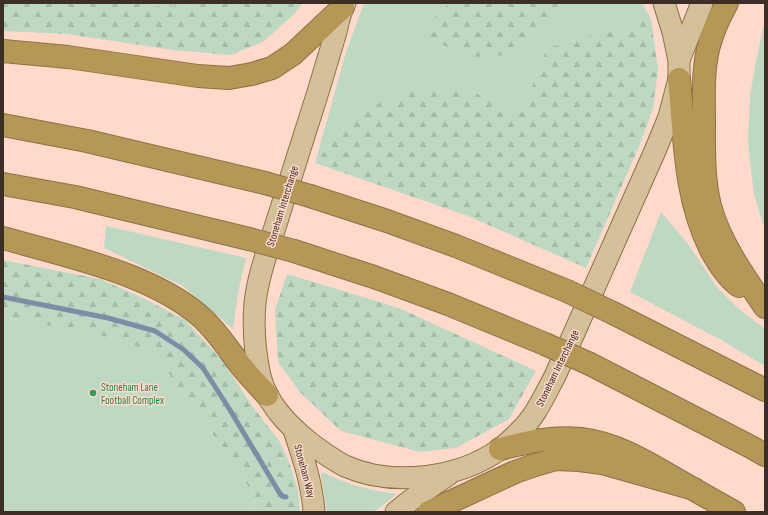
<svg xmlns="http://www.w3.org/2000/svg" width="768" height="515" viewBox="0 0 768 515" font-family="'Sofia Sans Condensed',sans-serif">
<defs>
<pattern id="forest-firs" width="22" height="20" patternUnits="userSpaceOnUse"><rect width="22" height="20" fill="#bdd9c4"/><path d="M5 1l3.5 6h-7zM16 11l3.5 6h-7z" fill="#a3bba8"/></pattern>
<pattern id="park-tufts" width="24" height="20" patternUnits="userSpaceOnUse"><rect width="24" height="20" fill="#bdd9c4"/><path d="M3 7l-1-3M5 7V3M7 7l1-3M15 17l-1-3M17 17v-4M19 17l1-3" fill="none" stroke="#a3bba8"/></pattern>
</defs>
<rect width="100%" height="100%" fill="#ffd9c9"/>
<g fill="#bdd9c4">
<path d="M364 3H450L439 11 554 18 559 3H642L651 19 547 48 522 112 467 90 359 111 315 163 346 52Z"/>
<path d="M765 20V230L754 195 748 143 750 95 758 51Z"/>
<path d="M661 212 689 245 716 286 739 309 765 329V366L723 341 630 292Z"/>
<path d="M106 226 246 258 238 293 233 329 183 286 104 248Z"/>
<path d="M3 317 124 340 156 356 210 430 254 495 255 512H3Z"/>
<path d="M323 472C348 485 369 490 397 494L374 512H327L321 474Z"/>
</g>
<g fill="url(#forest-firs)">
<path d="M3 3H145L177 10 202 3H303L293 15 263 42 230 55 173 50 67 34 3 31Z"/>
<path d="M450 3H559L554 18 511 55 472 57 423 37 439 11Z"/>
<path d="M651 19 658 69 653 109 640 144 586 268 468 216 315 163 359 111 414 90H467L522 112 547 48Z"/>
<path d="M3 260 100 279 141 297 185 320 221 359 253 407 280 442 289 462 298 490 300 512H255L254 495 210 430 156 356 124 340 3 317Z"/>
<path d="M287 274 399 308 536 371 509 419 456 448 420 452 341 431 300 392 278 362 275 310Z"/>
</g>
<path fill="url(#park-tufts)" d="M145 3H202L177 10Z"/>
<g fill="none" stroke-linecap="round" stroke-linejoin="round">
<path stroke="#7c8ea6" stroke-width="5" d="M3 297 108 318 155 331 184 350 203 368 230 410 279 492 282 496 286 497"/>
<defs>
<g id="primary">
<path d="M345 3C340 12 338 23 336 32 330 52 324 72 318 92 304 135 291 178 277 221 269 247 258 275 255 303 253 326 255 353 260 376 267 404 288 425 310 443 321 451 333 460 345 466 392 487 459 479 500 449 507 444 514 437 520 431 536 416 545 394 555 376L655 151 669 117 679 79V60L673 32 664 3"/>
<path d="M679 60 702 3"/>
<path d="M294 430C303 457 312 483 314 512"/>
<path d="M396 512 411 500 448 475"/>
</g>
<g id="motorway">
<path d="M727 3C721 14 715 26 711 39 702 65 704 94 704 121 704 149 703 178 710 206 720 243 744 276 765 307"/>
<path d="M3 51 68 57 198 76 229 78 252 74 272 68 293 54 343 7"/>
<path d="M679 79C685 138 684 197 711 250 718 263 727 277 739 286"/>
<path d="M3 125 87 141 265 183"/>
<path d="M3 184 75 197 249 239"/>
<path d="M310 196 387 221 456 246 567 291"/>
<path d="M3 238C66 256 150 273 200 316 217 331 228 349 241 366 249 376 259 386 267 395"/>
<path d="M294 251 374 277 448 304 545 344"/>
<path d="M615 314 765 390"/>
<path d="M590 364 751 447 765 455"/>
<path d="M500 449C528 442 551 436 581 439 617 443 650 464 681 482 698 492 716 502 734 512"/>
<path d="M429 512 515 472 535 465 556 459 579 460 602 463 694 489"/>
</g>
</defs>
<use href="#primary" stroke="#8c7246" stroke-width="23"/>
<use href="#motorway" stroke="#8c7246" stroke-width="24"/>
<use href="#primary" stroke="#d4c19a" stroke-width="21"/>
<use href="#motorway" stroke="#b79756" stroke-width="22"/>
<defs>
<g id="motorway-bridge">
<path d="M265 183 310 196"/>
<path d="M249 239 294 251"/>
<path d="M567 291 615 314"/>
<path d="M545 344 590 364"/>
</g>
</defs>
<use href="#motorway-bridge" stroke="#8c7246" stroke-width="24" stroke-linecap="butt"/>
<use href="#motorway-bridge" stroke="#b79756" stroke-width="22"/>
</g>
<circle fill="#2e9e5b" stroke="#ffd9c9" stroke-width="1.5" cx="93" cy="393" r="4"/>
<g text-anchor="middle" stroke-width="3" stroke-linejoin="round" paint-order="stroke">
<g font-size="11" fill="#3c2e27" stroke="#ffd9c9">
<text transform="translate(282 206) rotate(-73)" y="4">Stoneham Interchange</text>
<text transform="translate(557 368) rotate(-64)" y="4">Stoneham Interchange</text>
<text transform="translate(305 471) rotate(75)" y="4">Stoneham Way</text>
</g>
<g font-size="11" fill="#27864d" stroke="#ffd9c9" text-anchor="start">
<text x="101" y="391">Stoneham Lane<tspan x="101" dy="13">Football Complex</tspan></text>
</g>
</g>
<rect width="768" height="515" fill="none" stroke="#3c2e27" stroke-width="8"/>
</svg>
